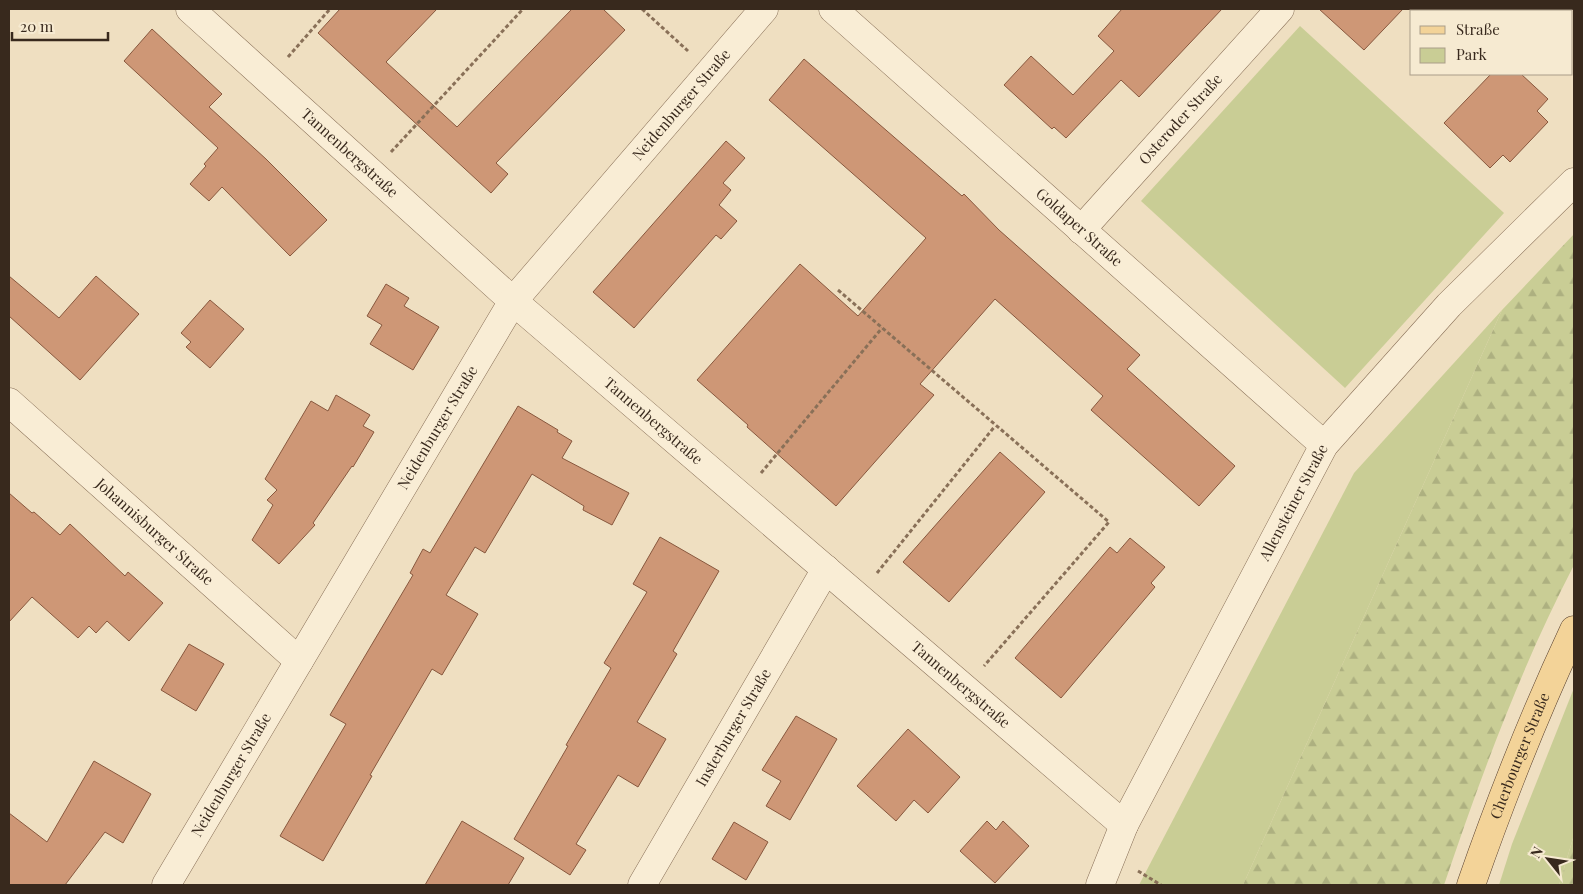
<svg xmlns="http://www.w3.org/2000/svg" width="1583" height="894" viewBox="0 0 1583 894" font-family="'Playfair Display',serif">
<defs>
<pattern id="forest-firs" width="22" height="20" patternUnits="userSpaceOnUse" patternTransform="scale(1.25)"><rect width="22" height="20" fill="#c9cd95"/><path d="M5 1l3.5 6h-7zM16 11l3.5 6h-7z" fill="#adb080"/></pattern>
</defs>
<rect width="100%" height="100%" fill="#efdfc1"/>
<g fill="#c9cd95">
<path d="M1300 26 1504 213 1345 388 1141 201Z"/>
<path d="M1502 310 1243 885H1139L1354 473Z"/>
<path d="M1574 688V835L1559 885H1499L1512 844Z"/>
</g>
<g fill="url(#forest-firs)">
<path d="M1574 234V565C1521 667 1481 776 1444 885H1243L1502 310Z"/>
<path d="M1574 835V885H1559Z"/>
</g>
<g fill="#ce9776" stroke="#88583e">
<path d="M340 9H437L386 62 457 127 572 9H603L625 30 496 163 508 174 491 193 318 33Z"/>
<path d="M1122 9H1222L1139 97 1121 80 1066 138 1054 127 1052 129 1004 85 1031 56 1073 95 1114 51 1098 36Z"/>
<path d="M1319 9H1403L1364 50Z"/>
<path d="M152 29 222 94 209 107 266 159 327 220 290 256 222 187 209 201 190 184 206 166 204 164 218 148 124 61Z"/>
<path d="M804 59 962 196 964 194 999 230 1140 355 1127 369 1235 466 1199 506 1091 410 1103 396 995 299 920 384 934 395 836 506 747 427 748 425 697 380 800 264 858 316 926 238 769 100Z"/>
<path d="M1491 74H1521L1548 99 1537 111 1548 122 1510 162 1503 155 1490 168 1444 123Z"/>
<path d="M726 141 745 158 723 183 731 190 719 205 737 221 721 239 716 235 634 328 593 292Z"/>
<path d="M9 276 59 318 96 276 139 314 80 380 9 316Z"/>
<path d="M386 284 409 298 404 306 439 327 413 370 370 344 382 325 367 316Z"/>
<path d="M210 300 244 329 210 368 186 347 191 342 181 333Z"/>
<path d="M336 395 370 415 363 426 374 432 353 467 352 466 313 523 315 525 279 564 252 540 273 505 267 500 277 490 265 479 311 401 328 411Z"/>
<path d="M518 406 558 430 557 432 572 441 562 458 629 493 612 525 583 510 584 506 532 474 485 553 475 547 446 595 478 614 442 675 432 669 370 775 372 776 323 861 280 836 346 724 330 715 413 575 410 573 423 549 430 553Z"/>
<path d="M1000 452 1045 492 949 602 903 562Z"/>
<path d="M9 493 32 513 34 512 60 535 70 524 125 576 128 572 163 603 129 641 107 621 96 633 89 626 78 638 32 597 9 622Z"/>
<path d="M660 537 719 571 673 651 677 654 637 722 666 739 638 787 618 775 576 844 586 850 570 875 514 839 568 746 566 745 611 668 604 663 647 592 633 584Z"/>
<path d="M1130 538 1165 567 1151 583 1155 587 1061 698 1015 658 1110 547 1117 553Z"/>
<path d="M189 644 224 664 196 711 161 690Z"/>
<path d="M796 716 837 739 790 820 766 806 781 781 762 770Z"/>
<path d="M908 729 960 777 928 813 914 800 896 821 857 786Z"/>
<path d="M94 761 151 794 123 843 105 832 65 885H9V813L47 842Z"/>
<path d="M462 821 524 858 508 885H425Z"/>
<path d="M987 821 996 830 1003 821 1029 846 995 883 960 851Z"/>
<path d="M734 822 768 842 746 880 712 859Z"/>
</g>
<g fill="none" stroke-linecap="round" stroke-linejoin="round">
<defs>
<g id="street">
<path id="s1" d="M190 9 513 301 1124 825"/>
<path id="s2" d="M833 9 1324 445"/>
<path id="s3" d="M1081 230 1280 9"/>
<path id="s4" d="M9 402 299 661"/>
<path id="s5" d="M166 885 513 301 764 9"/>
<path id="s6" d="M642 885 826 569"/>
<path id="s7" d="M1100 885 1124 825 1324 445 1449 305 1574 182"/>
</g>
<g id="primary">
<path id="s8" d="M1471 885C1501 799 1535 713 1574 630"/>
</g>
</defs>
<use href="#street" stroke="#897058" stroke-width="29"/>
<use href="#primary" stroke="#563e2d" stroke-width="29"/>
<g stroke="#897058" stroke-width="3" stroke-dasharray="4 2.5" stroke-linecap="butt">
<path d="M642 9 688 51"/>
<path d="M288 57 330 9"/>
<path d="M391 152 523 9"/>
<path d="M838 290 1109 522 984 666"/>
<path d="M761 473 882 328"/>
<path d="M877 573 995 426"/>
<path d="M1138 871 1161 885"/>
</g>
<use href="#street" stroke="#f9edd5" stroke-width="28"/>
<use href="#primary" stroke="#f3d398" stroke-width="28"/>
</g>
<g text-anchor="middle" stroke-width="4" stroke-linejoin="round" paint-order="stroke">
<g font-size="15" fill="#38291d" stroke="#f6ead1">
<text dy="5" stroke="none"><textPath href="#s5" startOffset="938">Neidenburger Straße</textPath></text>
<text dy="5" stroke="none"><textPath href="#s3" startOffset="149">Osteroder Straße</textPath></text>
<text dy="5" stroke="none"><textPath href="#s1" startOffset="215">Tannenbergstraße</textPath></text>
<text dy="5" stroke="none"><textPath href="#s2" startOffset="329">Goldaper Straße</textPath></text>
<text dy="5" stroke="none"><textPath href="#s1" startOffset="620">Tannenbergstraße</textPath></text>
<text dy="5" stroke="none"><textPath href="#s5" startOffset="532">Neidenburger Straße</textPath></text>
<text dy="5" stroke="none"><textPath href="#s7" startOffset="429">Allensteiner Straße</textPath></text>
<text dy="5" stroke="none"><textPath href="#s4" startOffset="195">Johannisburger Straße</textPath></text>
<text dy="5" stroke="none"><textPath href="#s1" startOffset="1025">Tannenbergstraße</textPath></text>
<text dy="5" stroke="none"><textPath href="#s6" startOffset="182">Insterburger Straße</textPath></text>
<text dy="5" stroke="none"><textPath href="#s8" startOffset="138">Cherbourger Straße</textPath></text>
<text dy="5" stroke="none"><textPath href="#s5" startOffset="128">Neidenburger Straße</textPath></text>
</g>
</g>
<rect width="1583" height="894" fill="none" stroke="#38291d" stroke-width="20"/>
<rect x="1410" y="10" width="162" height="65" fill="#f6ead1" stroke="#aa9d89"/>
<rect x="1420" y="26" width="25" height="8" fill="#f3d398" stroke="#aa9d89"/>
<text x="1456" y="35" font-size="15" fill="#38291d">Straße</text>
<rect x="1420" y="48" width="25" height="15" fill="#c9cd95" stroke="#aa9d89"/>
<text x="1456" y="60" font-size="15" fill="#38291d">Park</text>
<g transform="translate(1548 859) rotate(300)" stroke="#f6ead1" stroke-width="4" paint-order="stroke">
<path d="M0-4L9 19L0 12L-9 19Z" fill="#38291d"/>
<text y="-8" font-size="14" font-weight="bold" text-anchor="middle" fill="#38291d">N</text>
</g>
<path d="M12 32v8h96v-8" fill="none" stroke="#38291d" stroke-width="2.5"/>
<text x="20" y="32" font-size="15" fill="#38291d" stroke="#f6ead1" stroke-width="4" paint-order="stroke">20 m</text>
</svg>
